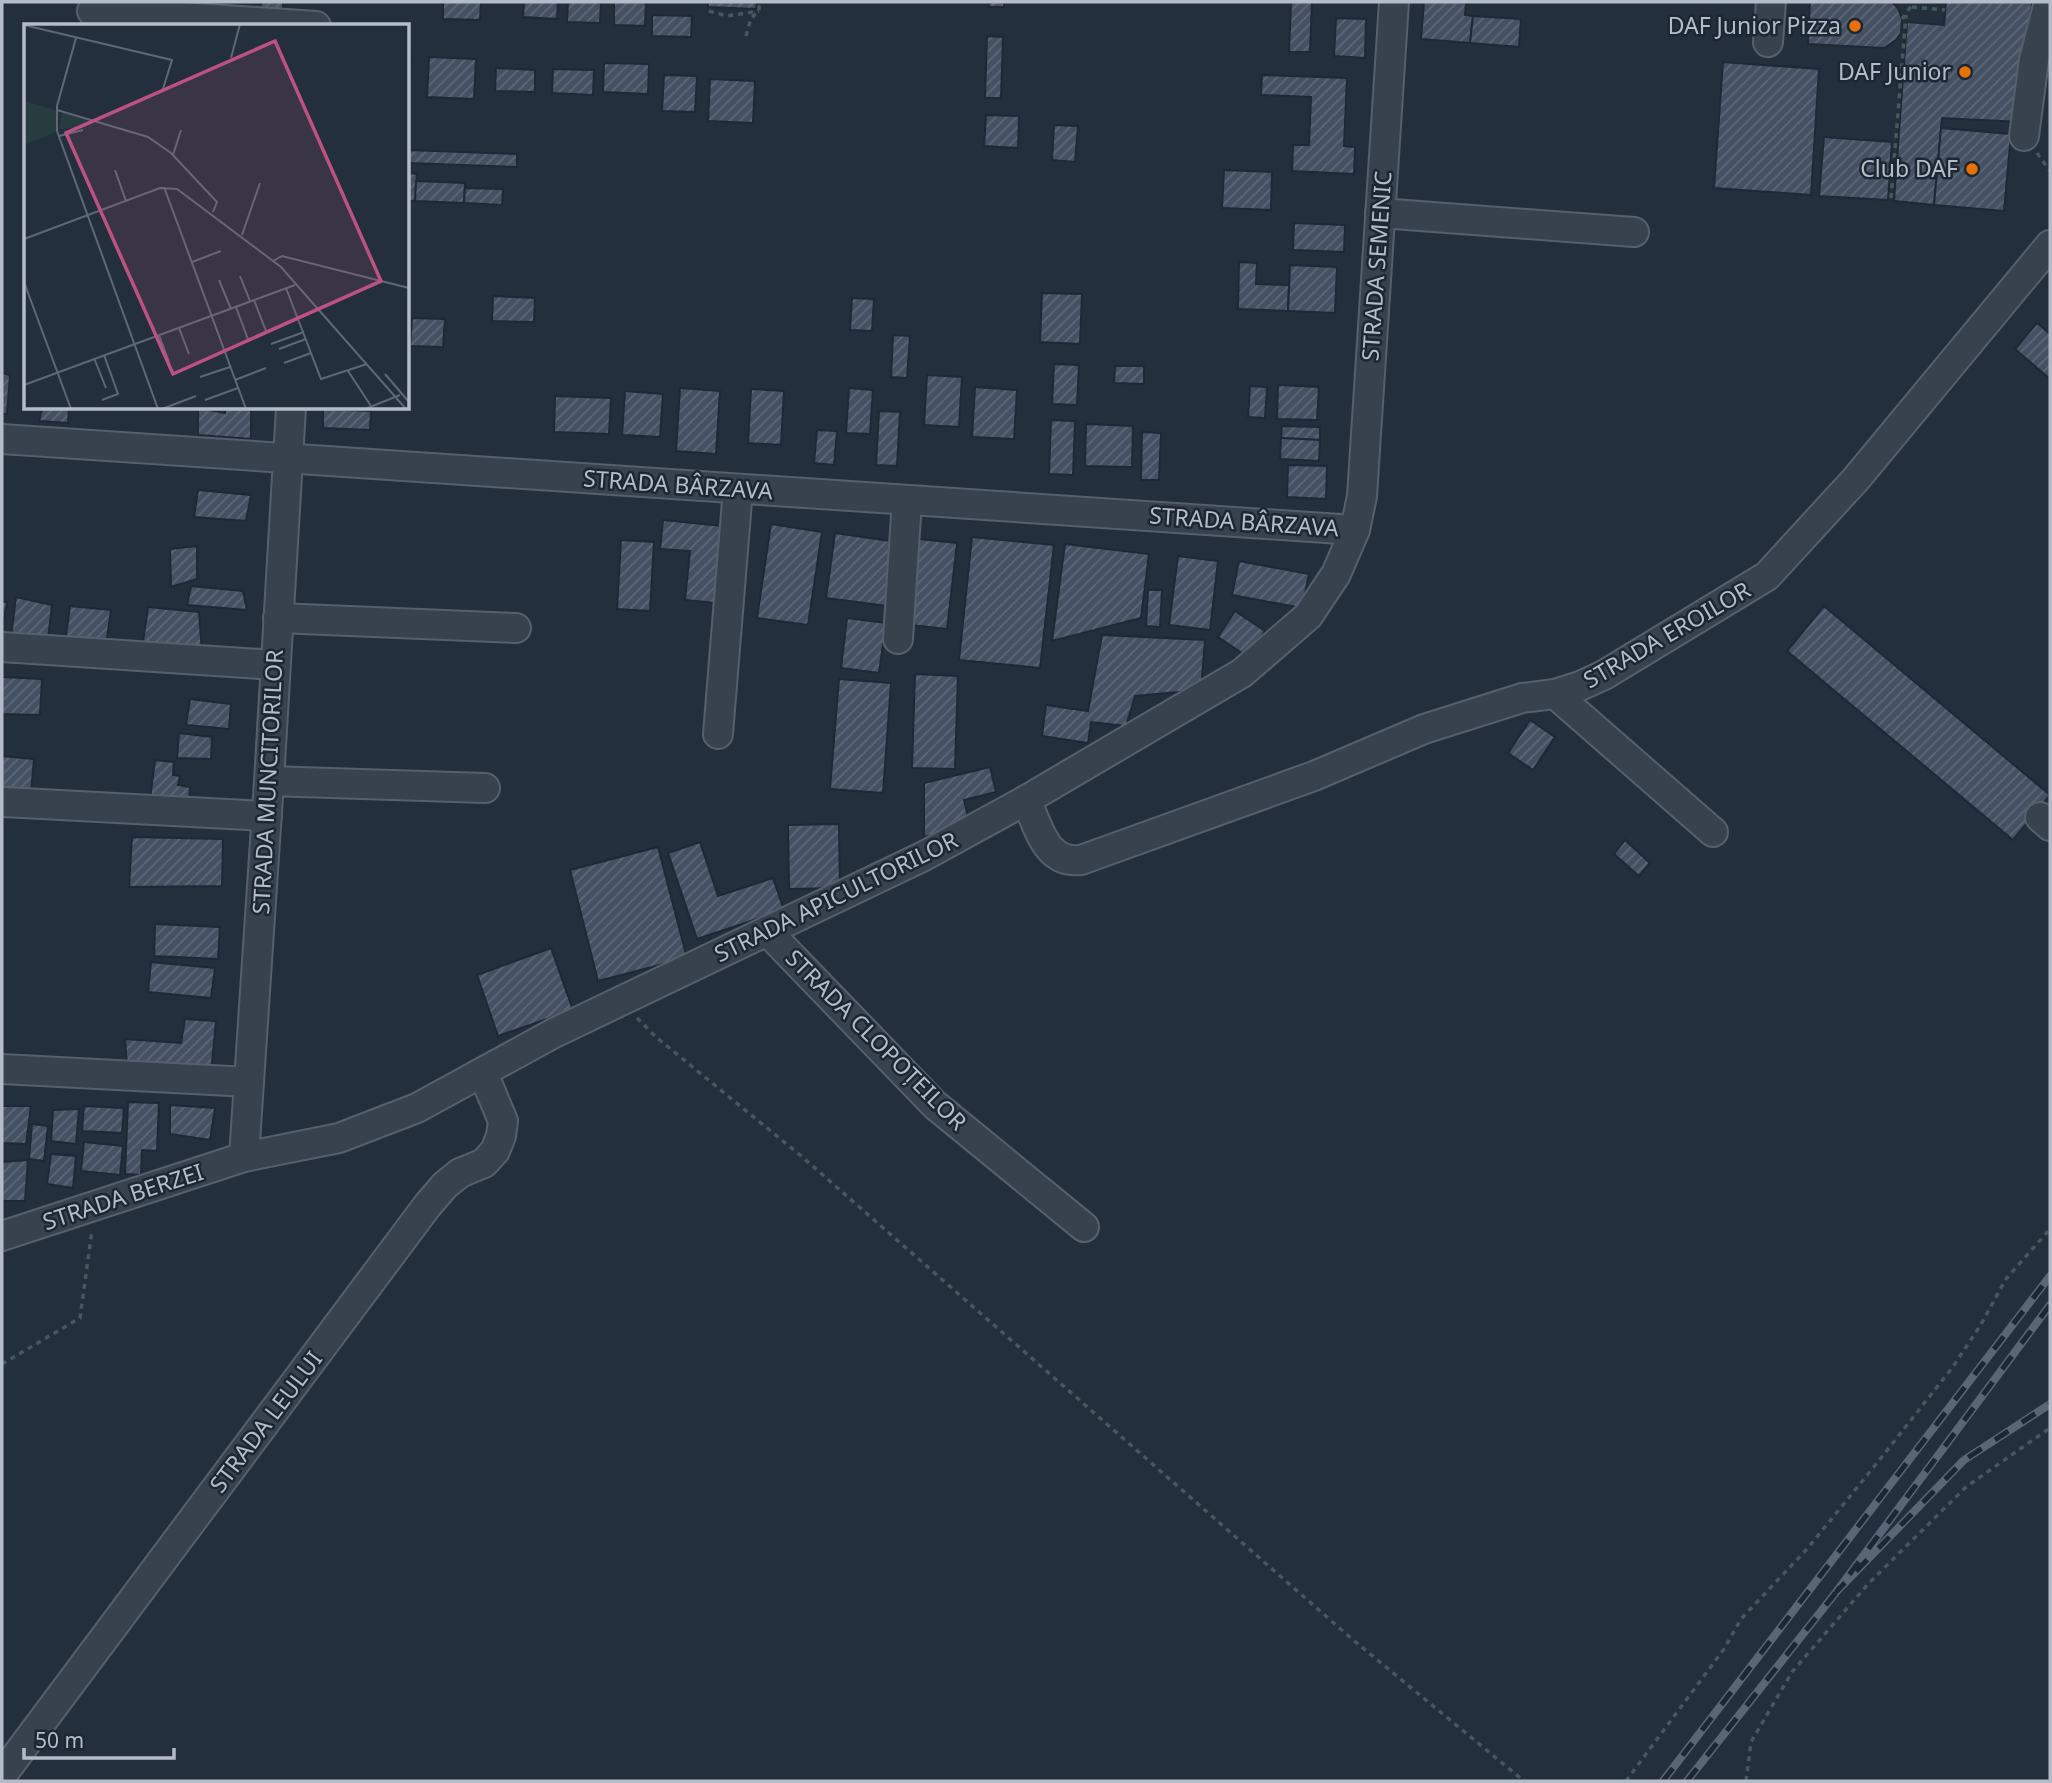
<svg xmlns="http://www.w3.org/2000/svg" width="2052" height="1783" viewBox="0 0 2052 1783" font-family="'Noto Sans',sans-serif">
<defs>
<pattern id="building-hatch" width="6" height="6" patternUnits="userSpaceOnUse" patternTransform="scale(1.75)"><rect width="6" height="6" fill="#455162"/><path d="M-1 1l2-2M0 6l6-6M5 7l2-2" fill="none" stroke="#5d6877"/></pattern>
</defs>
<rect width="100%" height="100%" fill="#242f3e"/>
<g fill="url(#building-hatch)" stroke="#1f2835" stroke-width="2">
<path d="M261 2H283V12H260Z"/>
<path d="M443 2H481L480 20 443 19Z"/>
<path d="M524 2H558L557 19 523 17Z"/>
<path d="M568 2H601L600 23 567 22Z"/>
<path d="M614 2H646L645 26 614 25Z"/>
<path d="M708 2H757L756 9 708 7Z"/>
<rect x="989" y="2" width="15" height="5"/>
<path d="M1291 2H1312L1310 52H1289Z"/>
<path d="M1424 2H1466L1465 15 1473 16 1470 43 1421 39Z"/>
<path d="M1810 2H1892L1898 8 1902 19 1901 33 1896 40 1884 48 1808 44Z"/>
<path d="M1946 2H2032L2021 122 1942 118 1934 205 1894 201 1907 22 1944 25Z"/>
<path d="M652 15 692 16 691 37 652 36Z"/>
<path d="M1473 16 1521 19 1519 47 1470 43Z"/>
<path d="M1336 18 1366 19 1365 58 1334 56Z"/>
<path d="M987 36 1003 37 1001 98H985Z"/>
<path d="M408 55H411L410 83H408Z"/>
<path d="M429 57 476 59 474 99 427 97Z"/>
<path d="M1723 62 1819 69 1811 195 1714 188Z"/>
<path d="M604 63 649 64 648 94 603 92Z"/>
<path d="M496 68 535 70V92L495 91Z"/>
<path d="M553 69 594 70 593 95 552 93Z"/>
<path d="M664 75 697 76 695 112 662 111Z"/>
<path d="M1262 75 1347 78 1344 146 1355 147 1354 174 1292 171 1293 145H1309L1311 97 1261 95Z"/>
<path d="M710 79 755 81 753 123 708 121Z"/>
<path d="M986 115 1019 116 1018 148 984 146Z"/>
<path d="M1054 125 1078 126 1075 162 1052 160Z"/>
<path d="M1941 128 2011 134 2004 211 1934 205Z"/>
<path d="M1824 137 1892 142 1888 200 1819 196Z"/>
<path d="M408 150 517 154V167L408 163Z"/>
<path d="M1224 170 1272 172 1271 210 1222 208Z"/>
<path d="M408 173 417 174 415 201H408Z"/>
<path d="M416 181 465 183 464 203 415 201Z"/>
<path d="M465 188 503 189 502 205 464 203Z"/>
<path d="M1294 223 1345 225 1344 252 1293 250Z"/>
<path d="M1239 262 1257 263 1256 284 1289 285 1288 311 1238 309Z"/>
<path d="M1290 265 1337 267 1335 313 1288 311Z"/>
<path d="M1042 293 1082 294 1080 344 1040 342Z"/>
<path d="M493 296 535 298 534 322 492 321Z"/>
<path d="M852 298 874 299 872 331 850 330Z"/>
<path d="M412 318 445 319 443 347 410 346Z"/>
<path d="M2037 323 2050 334V379L2015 349Z"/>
<path d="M893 335 910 336 907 378 891 377Z"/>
<path d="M1054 364 1079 365 1077 405 1052 404Z"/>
<path d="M1115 366H1144V384L1114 383Z"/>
<path d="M2 373 10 375 7 414H2Z"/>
<path d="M927 375 962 377 959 427 924 425Z"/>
<path d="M1278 385 1319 387 1317 420 1277 419Z"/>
<path d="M1250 386 1267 387 1265 418 1248 417Z"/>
<path d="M975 387 1017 390 1014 439 972 437Z"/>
<path d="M680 388 720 391 716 454 676 451Z"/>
<path d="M849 388 873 390 870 434 846 433Z"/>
<path d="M751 389 784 391 781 445 748 443Z"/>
<path d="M625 391 663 394 660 437 622 435Z"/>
<path d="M555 396 611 398 609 434 554 432Z"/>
<path d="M42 408H69L68 423 39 421Z"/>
<path d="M198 408 225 413V408H251V439L198 435Z"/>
<path d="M323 409 371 411 370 430 323 428Z"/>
<path d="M879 411 900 412 897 466 876 465Z"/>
<path d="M1051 420 1075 421 1073 475 1049 474Z"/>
<path d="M1086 424 1133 426 1132 467 1085 466Z"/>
<path d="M1282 426 1320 427V440L1281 438Z"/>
<path d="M817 430 837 431 834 465 814 463Z"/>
<path d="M1142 432 1161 433 1159 480H1141Z"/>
<path d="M1281 438 1320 440 1319 461 1280 459Z"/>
<path d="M1288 465 1327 466 1326 499 1287 497Z"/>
<path d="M198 490 251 495 246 521 194 517Z"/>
<path d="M663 520 723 526 716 603 685 600 690 551 660 549Z"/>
<path d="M771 524 822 532 808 625 757 618Z"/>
<path d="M835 533 897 542 887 606 826 598Z"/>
<path d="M972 537 1054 545 1040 668 959 660Z"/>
<path d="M919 539 957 543 947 629 910 625Z"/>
<path d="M621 540 654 542 650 611 617 609Z"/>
<path d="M1065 544 1149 554 1141 618 1052 641Z"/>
<path d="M197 546V579L171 587 170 549Z"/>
<path d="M1178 556 1218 561 1210 630 1169 625Z"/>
<path d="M1239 561 1309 574 1302 608 1232 595Z"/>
<path d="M191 586 243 591 247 610 187 605Z"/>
<path d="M1148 590H1162L1160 627 1146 626Z"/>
<path d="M16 597 52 605 47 647 10 645Z"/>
<path d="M2 602H7L2 630Z"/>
<path d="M70 606 111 610 106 645 65 642Z"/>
<path d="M1824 606 2050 795 2013 840 1787 651Z"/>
<path d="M148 607 199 612 202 652 142 648Z"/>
<path d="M1235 611 1265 631 1248 657 1218 637Z"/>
<path d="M847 618 886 623 879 673 841 668Z"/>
<path d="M1102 635 1205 640 1201 690 1135 696 1126 726 1091 722 1088 743 1042 736 1046 705 1088 711Z"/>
<path d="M915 674 958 676 955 769 912 768Z"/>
<path d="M2 677 42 679 40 715 2 714Z"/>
<path d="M839 679 891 683 883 793 830 789Z"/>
<path d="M190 699 231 704 229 729 186 725Z"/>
<path d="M1530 720 1555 737 1533 770 1508 753Z"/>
<path d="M179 733 212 737 211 759 177 758Z"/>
<path d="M2 756 34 759 31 794H2Z"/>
<path d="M155 760 174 762 173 775 180 776 178 785 190 787 189 802 150 799Z"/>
<path d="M990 767 996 792 964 800 970 825 924 837V783Z"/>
<path d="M839 824 840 888 789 889 788 825Z"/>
<path d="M132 837 223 839 222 886 129 887Z"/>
<path d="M1625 840 1650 863 1639 876 1614 854Z"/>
<path d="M700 842 718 896 773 878 784 910 697 939 668 853Z"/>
<path d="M658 847 687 958 598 981 570 870Z"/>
<path d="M155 924 220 927 218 959 154 956Z"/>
<path d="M551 948 573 1010 498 1036 477 975Z"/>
<path d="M151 962 215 968 211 998 148 992Z"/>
<path d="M185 1019 216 1021 211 1074 127 1067 125 1039 181 1043Z"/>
<path d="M128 1102 159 1103 157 1151 142 1150 141 1175 125 1174Z"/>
<path d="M170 1105 215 1108 210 1140 170 1134Z"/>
<path d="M2 1106H31L26 1144 2 1143Z"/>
<path d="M84 1106 124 1108 122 1133 82 1131Z"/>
<path d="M79 1109 76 1144 51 1141 53 1110Z"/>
<path d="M32 1124 48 1126 44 1161 29 1159Z"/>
<path d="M84 1142 123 1146 120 1175 81 1171Z"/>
<path d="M51 1154 76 1156 73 1188 47 1184Z"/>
<path d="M28 1160 25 1201H2V1162Z"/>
</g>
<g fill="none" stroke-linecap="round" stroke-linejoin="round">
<defs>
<g id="minor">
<path d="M92 11 316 26"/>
<path d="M1768 42 1771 2"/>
<path d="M2024 136 2034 60 2049 2"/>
<path d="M1380 213 1634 232"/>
<path d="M2 439 1355 530"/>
<path d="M278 618 516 628"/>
<path d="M898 639 907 500"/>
<path d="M2 647 275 665"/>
<path d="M1555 694 1713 832"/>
<path d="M718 734 738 489"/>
<path d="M269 781 485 788"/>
<path d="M1026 800C1039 827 1045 864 1081 860L1314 776 1424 729 1522 698 1555 694 1580 686 1604 675 1767 576 1856 479 2050 245"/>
<path d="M4 802 267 816"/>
<path d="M2040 817 2050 826"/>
<path d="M767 931 935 1105 1084 1227"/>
<path d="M2 1069 249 1082"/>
<path d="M244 1157 269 781 291 408"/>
<path d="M2 1236 244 1157 339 1138 417 1108 554 1033 924 856 1026 800 1242 673 1308 616 1336 574 1355 530 1362 496 1394 2"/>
<path d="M2 1775 427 1206 445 1185 460 1173 484 1163 495 1151 501 1136 503 1121 483 1073"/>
</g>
</defs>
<use href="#minor" stroke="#565f6c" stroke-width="32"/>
<g stroke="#44595c" stroke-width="3.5" stroke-dasharray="5 5" stroke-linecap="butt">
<path d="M1912 7 1945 10"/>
<path d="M709 11 727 16 759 11"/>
<path d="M1902 19 1914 2"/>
<path d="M746 36 751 18 759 11V2"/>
<path d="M2037 153 2050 171"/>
<path d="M1891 198 1906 15"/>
<path d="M637 1018 656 1037 800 1155 1352 1639 1524 1781"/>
<path d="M2 1364 80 1318 92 1230"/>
<path d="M1626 1781 1724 1649 1741 1619 1807 1549 1881 1458 1952 1368 1980 1326 2006 1279 2050 1229"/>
<path d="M1746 1781 1751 1742 1792 1672 1868 1584 1966 1487 2050 1428"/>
</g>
<use href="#minor" stroke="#38414e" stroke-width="28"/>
<defs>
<g id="rail">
<path d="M2050 1305 1837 1591 1964 1460 2050 1404"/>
<path d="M1663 1781 2050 1276"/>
<path d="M1687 1781 1837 1591"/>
</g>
</defs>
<use href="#rail" stroke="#5a6575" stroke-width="8"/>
<use href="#rail" stroke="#1d2633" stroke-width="5" stroke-dasharray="16" stroke-linecap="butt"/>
</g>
<g fill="#e8710a" stroke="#1d2633" stroke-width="2.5">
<circle cx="1855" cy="26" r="7"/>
<circle cx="1965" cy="72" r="7"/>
<circle cx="1972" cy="169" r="7"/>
</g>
<g text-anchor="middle" stroke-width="5" stroke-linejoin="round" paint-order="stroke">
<g font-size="23" fill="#b4bcc9" stroke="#1d2633" text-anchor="end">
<text x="1841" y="34">DAF Junior Pizza</text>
<text x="1951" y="80">DAF Junior</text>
<text x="1958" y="177">Club DAF</text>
</g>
<g font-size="23" fill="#b4bcc9" stroke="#1d2633">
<text transform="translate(1377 266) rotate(-86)" y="8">STRADA SEMENIC</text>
<text transform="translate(678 485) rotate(4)" y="8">STRADA BÂRZAVA</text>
<text transform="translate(1244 522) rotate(4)" y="8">STRADA BÂRZAVA</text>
<text transform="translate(1667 635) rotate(-30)" y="8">STRADA EROILOR</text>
<text transform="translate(268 782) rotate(-87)" y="8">STRADA MUNCITORILOR</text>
<text transform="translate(836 897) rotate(-26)" y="8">STRADA APICULTORILOR</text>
<text transform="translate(876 1040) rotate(45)" y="8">STRADA CLOPOȚEILOR</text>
<text transform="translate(123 1197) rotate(-18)" y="8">STRADA BERZEI</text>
<text transform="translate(266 1422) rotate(-53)" y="8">STRADA LEULUI</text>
</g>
</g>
<g transform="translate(24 24)">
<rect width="385" height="385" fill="#242f3e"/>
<path d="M0 77 32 86V108L0 121ZM38 89 64 96 61 103 35 105Z" fill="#263c3f"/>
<path fill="none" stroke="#5e6776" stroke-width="2" d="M0 1 148 36 138 68M52 14 33 82V107L134 385M207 34 216 0M33 86 124 113 147 129 193 178 189 188M35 112 59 106M149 131 157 106M91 146 102 177M140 163 222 385M218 211 236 159M0 215 136 164 153 165 257 243 382 385M249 237 258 232 385 264M168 238 197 227M216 252 226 277M195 256 207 285M0 258 47 385M262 264 297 355 343 340M230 276 242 307M212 283 225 318M155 304 165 330M135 311 145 338M247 320 280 308M255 325 282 315M70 334 82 364M260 339 287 329M324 347 347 382M361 350 385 378M176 353 206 343M211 356 242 344M0 361 271 261M78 376 94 370 80 331M181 376 214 364M138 385 172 372M341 385 376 371"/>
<path fill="#bd5182" fill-opacity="0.15" stroke="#bd5182" stroke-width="3.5" d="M251 17 357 257 149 350 42 109Z"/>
<rect width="385" height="385" fill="none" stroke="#b4bcc9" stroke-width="3.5"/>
</g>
<rect width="2052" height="1783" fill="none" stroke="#b4bcc9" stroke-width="7"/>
<path d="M24 1748v10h150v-10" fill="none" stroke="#b4bcc9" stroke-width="3.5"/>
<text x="35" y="1748" font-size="21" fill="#b4bcc9" stroke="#1d2633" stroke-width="5" paint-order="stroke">50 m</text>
</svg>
